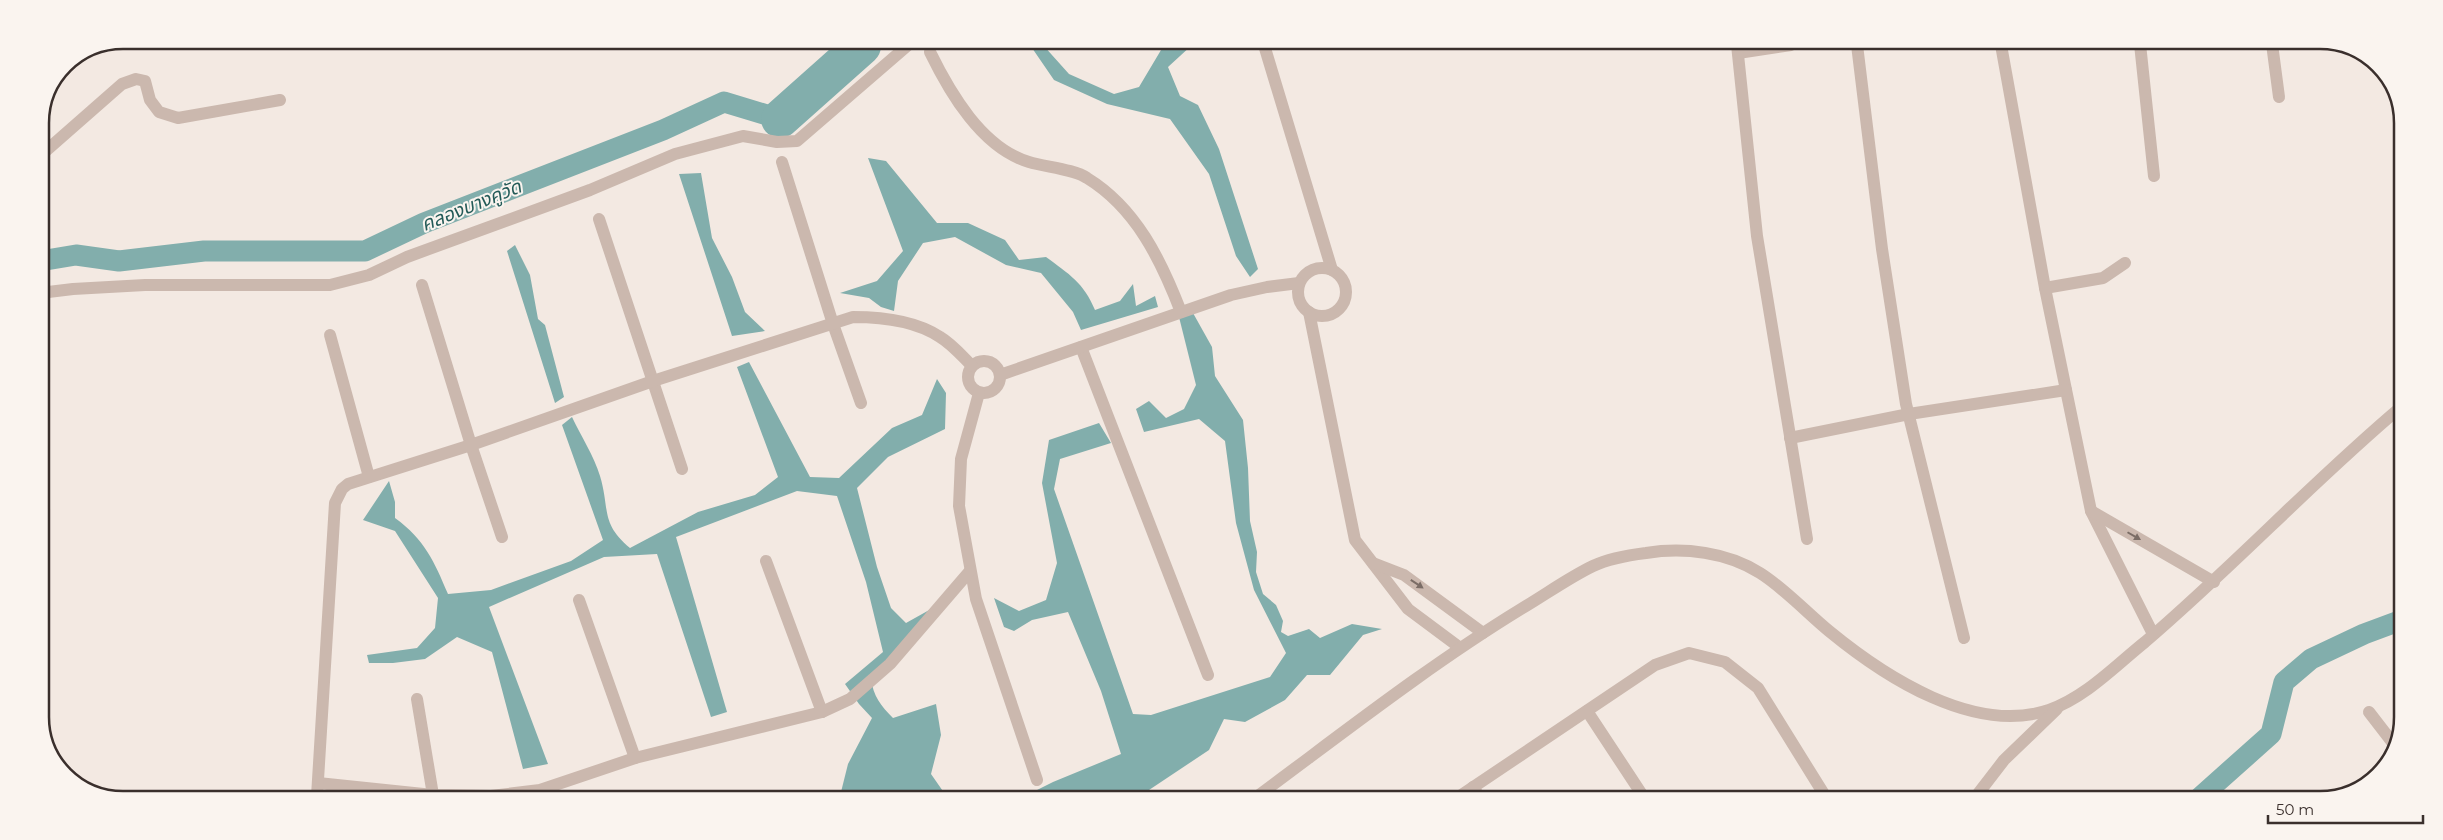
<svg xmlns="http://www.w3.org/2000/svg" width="2443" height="840" viewBox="0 0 2443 840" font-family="Montserrat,'Noto Sans Thai',sans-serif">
<rect width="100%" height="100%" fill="#f3e9e2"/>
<g fill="#82aeac">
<path d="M1030 45H1043L1069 74 1114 94 1139 87 1164 45H1192L1168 67 1180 96 1198 105 1219 149 1258 269 1250 277 1236 256 1209 174 1170 119 1107 104 1054 80Z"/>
<path d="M868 158 886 161 937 223H968L1005 240 1019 260 1046 257C1069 274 1084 283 1095 310L1120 301 1133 284 1136 306 1155 296 1158 307 1081 330 1073 312 1041 273 1006 265 955 237 923 243 898 281 894 311 881 307 869 298 840 293 877 281 903 251Z"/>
<path d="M701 173 712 238 732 277 745 312 765 331 732 336 679 174Z"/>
<path d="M515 245 530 275 538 319 545 325 564 397 555 403 507 251Z"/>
<path d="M1193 313 1212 347 1215 376 1243 420 1248 468 1250 521 1257 552 1256 572 1263 594 1276 605 1283 621 1281 632 1288 636 1309 629 1320 638 1352 624 1382 629 1363 635 1330 675H1307L1285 700 1245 722 1224 719 1209 750 1137 798 1023 797 1053 782 1121 754 1101 691 1068 612 1032 620 1014 631 1004 627 994 598 1019 611 1046 600 1057 563 1042 483 1049 440 1099 423 1111 443 1060 459 1054 489 1133 714 1151 715 1270 677 1286 653 1254 590 1236 523 1225 441 1199 419 1144 432 1136 409 1149 401 1166 418 1184 409 1196 385 1179 317Z"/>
<path d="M749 362 810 477 839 478 892 428 922 415 937 379 946 393 945 429 888 457 857 488 877 567 891 608 906 623 940 604 871 678C873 696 881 706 893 718L936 704 941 735 931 774 947 797H830L841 792 848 764 872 718 859 704 845 684 883 652 866 582 837 496 797 491 676 537 727 712 711 717 657 554 604 557 489 607 548 764 523 769 492 652 457 637 425 659 393 663H369L367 655 417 648 435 628 438 598 395 531 363 520 389 481 395 502V518C425 540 434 561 448 594L491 590 571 561 603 540 562 425 572 417C581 436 594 456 600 476 610 509 600 523 630 548L698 512 755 495 778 477 737 367Z"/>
</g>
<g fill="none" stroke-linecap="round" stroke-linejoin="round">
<g stroke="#82aeac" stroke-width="21">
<path d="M40 261 76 255 119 261 204 251H365L424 223 663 130 724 102 780 119"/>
<path d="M2197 800 2271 734 2284 682 2311 659 2364 634 2399 621"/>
</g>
<path stroke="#82aeac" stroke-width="38" d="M780 119 862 46"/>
<g stroke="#cbb8ae" stroke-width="12">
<path d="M2140 44 2154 176"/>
<path d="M2272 44 2279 97"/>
<path d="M1264 45 1332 270"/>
<path d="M1737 45 1757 236 1807 539"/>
<path d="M1857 45 1882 249 1906 404 1964 638"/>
<path d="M2001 45 2045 288 2091 511 2153 634"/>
<path d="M930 52C950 93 982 148 1029 162 1045 167 1074 169 1087 178 1136 208 1161 260 1181 312"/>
<path d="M1738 53 1791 45"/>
<path d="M40 156 122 84 136 79 145 81 150 100 159 112 178 118 280 100"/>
<path d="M782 162 833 324 861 403"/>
<path d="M599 219 682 469"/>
<circle cx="1322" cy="292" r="24"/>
<path d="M422 285 471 445 502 537"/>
<path d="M2045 288 2103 278 2125 263"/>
<path d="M40 293 73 289 145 285H330L369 275 407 257 590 190 675 154 743 136 777 142 797 141 907 46"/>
<path d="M1309 312 1355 540 1408 609 1459 647"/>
<path d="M330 335 369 477"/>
<path d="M1081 347 1208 675"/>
<circle cx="984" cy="377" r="16"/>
<path d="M1000 375 1231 295 1267 287 1299 283"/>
<path d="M979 393 961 459 959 506 976 599 1037 780"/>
<path d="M1790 438 1909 414 2066 390"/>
<path d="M2091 511 2214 582"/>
<path d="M766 561 822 712"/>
<path d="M1373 563 1404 575 1483 633"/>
<path d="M579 600 635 758"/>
<path d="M417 699 433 795"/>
<path d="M1587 711 1645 799"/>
<path d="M2369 712 2396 747"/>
<path d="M318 783 433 795 491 796 540 790 635 758 822 712 850 699 890 664 970 571"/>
<path d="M1473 787 1480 798"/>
<path d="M317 796 335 503 342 489 348 484 471 445 653 381 853 317C881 317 916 321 940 337 952 344 962 356 972 366"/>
<path d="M1255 798C1343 733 1428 666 1521 609 1545 595 1568 578 1593 566 1608 559 1630 555 1646 553 1684 547 1727 552 1760 573 1784 588 1807 613 1829 631 1885 677 1974 735 2049 710 2086 697 2115 666 2145 642 2233 567 2312 482 2401 407"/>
<path d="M1457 798 1655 665 1689 653 1725 662 1758 688 1827 799"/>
<path d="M1974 799 2004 760 2057 709"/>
</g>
</g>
<defs><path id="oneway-solid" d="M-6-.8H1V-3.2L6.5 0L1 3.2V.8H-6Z" transform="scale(1.25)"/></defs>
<g fill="#7b6d66">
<use href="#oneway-solid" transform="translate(2134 536) rotate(30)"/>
<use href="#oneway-solid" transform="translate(1417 584) rotate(34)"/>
</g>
<g text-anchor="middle" stroke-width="4" stroke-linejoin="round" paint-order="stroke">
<g font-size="19" font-style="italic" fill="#235a57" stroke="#faf4ef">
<text transform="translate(471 205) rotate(-22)" y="7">คลองบางคูวัด</text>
</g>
</g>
<path d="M0 0H2443V840H0ZM123 49H2320A74 74 0 0 1 2394 123V717A74 74 0 0 1 2320 791H123A74 74 0 0 1 49 717V123A74 74 0 0 1 123 49Z" fill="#faf4ef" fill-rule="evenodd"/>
<path fill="none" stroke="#3a2f2c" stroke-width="2.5" d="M123 49H2320A74 74 0 0 1 2394 123V717A74 74 0 0 1 2320 791H123A74 74 0 0 1 49 717V123A74 74 0 0 1 123 49Z"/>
<path d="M2268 815v8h155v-8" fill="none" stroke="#3a2f2c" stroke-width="2.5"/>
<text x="2276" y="815" font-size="15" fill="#3a2f2c" stroke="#faf4ef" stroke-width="4" paint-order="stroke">50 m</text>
</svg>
